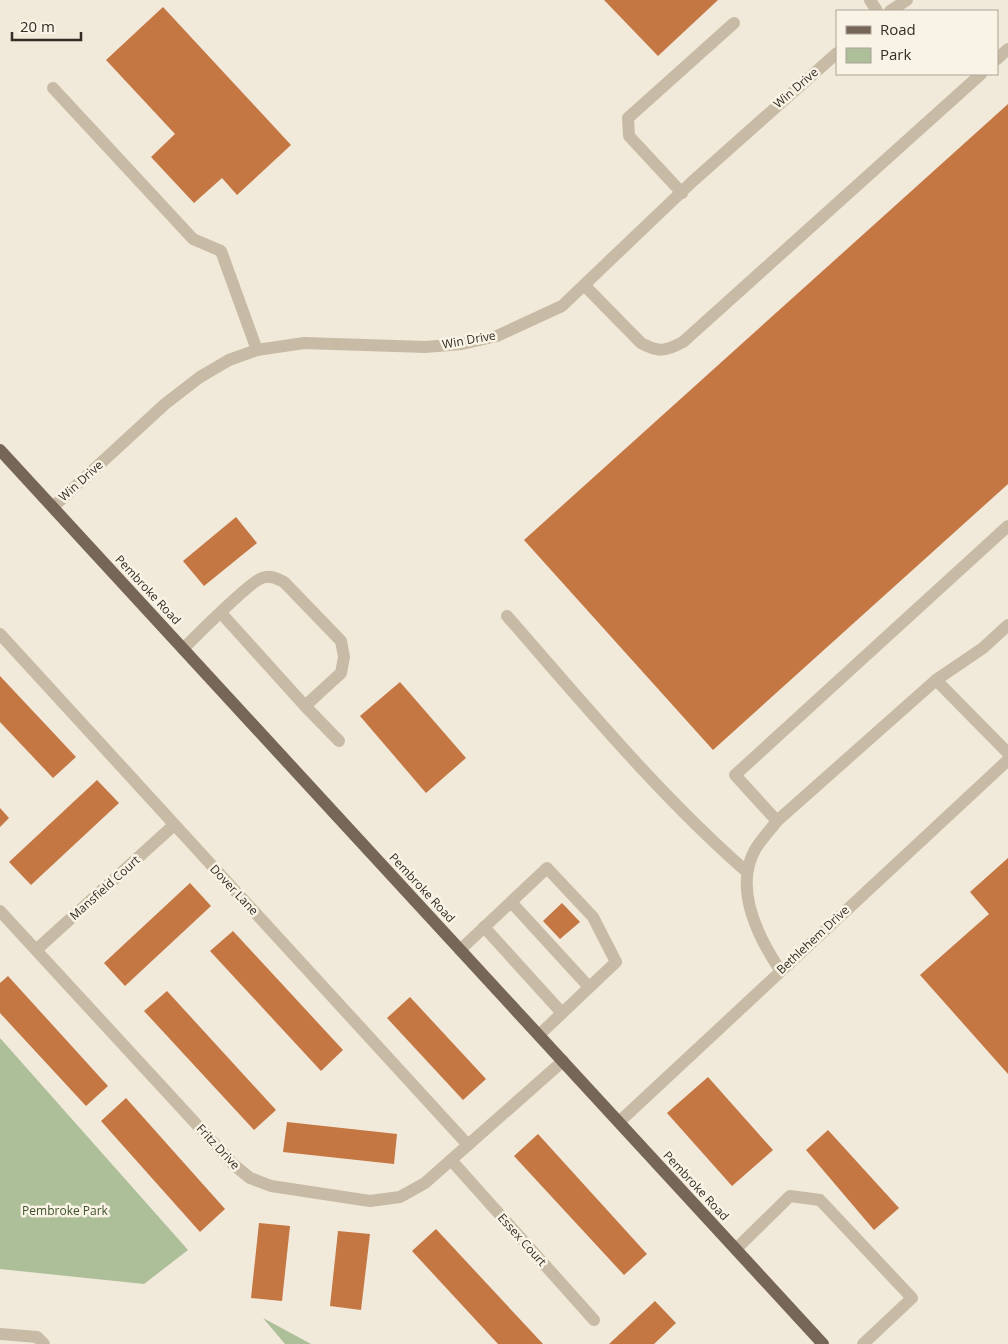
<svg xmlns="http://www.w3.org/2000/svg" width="1008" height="1344" viewBox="0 0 1008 1344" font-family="'Open Sans',sans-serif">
<rect width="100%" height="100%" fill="#f1e9d9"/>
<g fill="#acbf99">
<path d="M0 1038 188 1250 144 1284 0 1269Z"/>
<path d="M263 1318 311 1344H285Z"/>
</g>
<g fill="#c47643">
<path d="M604 0H718L658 56Z"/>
<path d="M163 7 291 145 237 195 222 178 194 203 151 157 175 134 106 60Z"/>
<path d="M1008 104V484L713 750 524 540Z"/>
<path d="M236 517 257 543 204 586 183 561Z"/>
<path d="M0 676 76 757 53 778 0 722Z"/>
<path d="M400 682 466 758 426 793 360 716Z"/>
<path d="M97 780 119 803 31 885 9 862Z"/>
<path d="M0 808 9 818 0 827Z"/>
<path d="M1008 858V1074L920 975 989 914 970 892Z"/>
<path d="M190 883 211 906 125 986 104 963Z"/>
<path d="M562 903 580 922 560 939 543 921Z"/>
<path d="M233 931 343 1050 321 1071 210 951Z"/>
<path d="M8 976 108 1086 86 1106 0 1013V983Z"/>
<path d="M167 991 276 1110 254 1130 144 1011Z"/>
<path d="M410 997 486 1079 463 1100 387 1018Z"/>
<path d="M708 1077 773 1150 732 1186 667 1113Z"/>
<path d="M126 1098 225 1209 200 1232 101 1121Z"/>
<path d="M287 1122 397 1134 394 1164 283 1152Z"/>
<path d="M828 1130 899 1208 874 1230 806 1150Z"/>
<path d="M538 1134 647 1254 624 1275 514 1156Z"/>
<path d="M259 1223 290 1226 282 1301 251 1298Z"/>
<path d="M436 1229 543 1344H498L412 1251Z"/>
<path d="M338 1231 370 1234 361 1310 330 1306Z"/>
<path d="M655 1301 676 1323 654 1344H609Z"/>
</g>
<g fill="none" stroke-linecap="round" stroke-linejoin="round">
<g stroke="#c8bba5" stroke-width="12">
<path d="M870 0 877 11"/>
<path d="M997 59 1008 49"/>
<path d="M53 88 193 239 221 251 257 350"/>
<path d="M682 193 629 136 628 118 734 23"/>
<path d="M585 286 641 343C659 353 666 351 683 342L981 74"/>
<path d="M1008 526 735 775 777 821 936 680 983 648 1008 625"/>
<path d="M507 616C584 704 659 795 747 872"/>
<path d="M183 649C195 637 251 581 262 578 270 575 276 578 284 582L341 641 344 657 341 673 305 706 221 613"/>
<path d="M936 680 1008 753"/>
<path d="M305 706 339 741"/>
<path d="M777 821C770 830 762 839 756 848 733 887 758 937 780 970"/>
<path d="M511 902 589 987"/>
<path d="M484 927 562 1013"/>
<path d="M460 950 547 868 593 917 616 962 539 1035"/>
<path d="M736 1249 790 1196 820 1200 912 1298 863 1344"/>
<path d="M0 1334 37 1337 44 1344"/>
</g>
<g stroke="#c8bba5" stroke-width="12">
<path d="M890 11 907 0"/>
<path d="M53 507 165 404 200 377 229 360 257 350 304 343 425 347 462 344 497 336 562 306 693 181 837 53"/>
<path d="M0 634 468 1145"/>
<path d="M0 911 234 1165 250 1178 271 1186 370 1201 400 1197 425 1183 563 1061"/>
<path d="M36 950 174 825"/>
<path d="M619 1122 1008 760"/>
<path d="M451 1160 594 1320"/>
</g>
<path stroke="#766657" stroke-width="12" d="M0 450 823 1344"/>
</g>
<g text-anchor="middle" stroke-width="5" stroke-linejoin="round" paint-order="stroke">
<g font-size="12" fill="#342d26" stroke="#f9f3e5">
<text transform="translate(796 88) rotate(-41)" y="4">Win Drive</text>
<text transform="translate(469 340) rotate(-10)" y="4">Win Drive</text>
<text transform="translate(81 481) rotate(-42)" y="4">Win Drive</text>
<text transform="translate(148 590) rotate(47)" y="4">Pembroke Road</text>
<text transform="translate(105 888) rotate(-42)" y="4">Mansfield Court</text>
<text transform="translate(422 888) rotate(47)" y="4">Pembroke Road</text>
<text transform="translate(234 890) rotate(47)" y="4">Dover Lane</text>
<text transform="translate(813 940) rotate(-43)" y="4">Bethlehem Drive</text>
<text transform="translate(218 1147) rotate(47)" y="4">Fritz Drive</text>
<text transform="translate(696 1186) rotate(47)" y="4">Pembroke Road</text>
<text transform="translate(522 1240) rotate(48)" y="4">Essex Court</text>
</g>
<g font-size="12" fill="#3d522a" stroke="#f9f3e5">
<text x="65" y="1215">Pembroke Park</text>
</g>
</g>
<rect x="836" y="10" width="162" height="65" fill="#f9f3e5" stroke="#aaa499"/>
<rect x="846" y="26" width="25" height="8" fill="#766657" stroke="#aaa499"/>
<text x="880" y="35" font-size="15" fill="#342d26">Road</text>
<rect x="846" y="48" width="25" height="15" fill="#acbf99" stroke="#aaa499"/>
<text x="880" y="60" font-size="15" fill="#342d26">Park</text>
<path d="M12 32v8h69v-8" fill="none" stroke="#342d26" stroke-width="2.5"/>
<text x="20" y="32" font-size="15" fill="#342d26" stroke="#f9f3e5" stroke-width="4" paint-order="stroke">20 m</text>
</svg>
